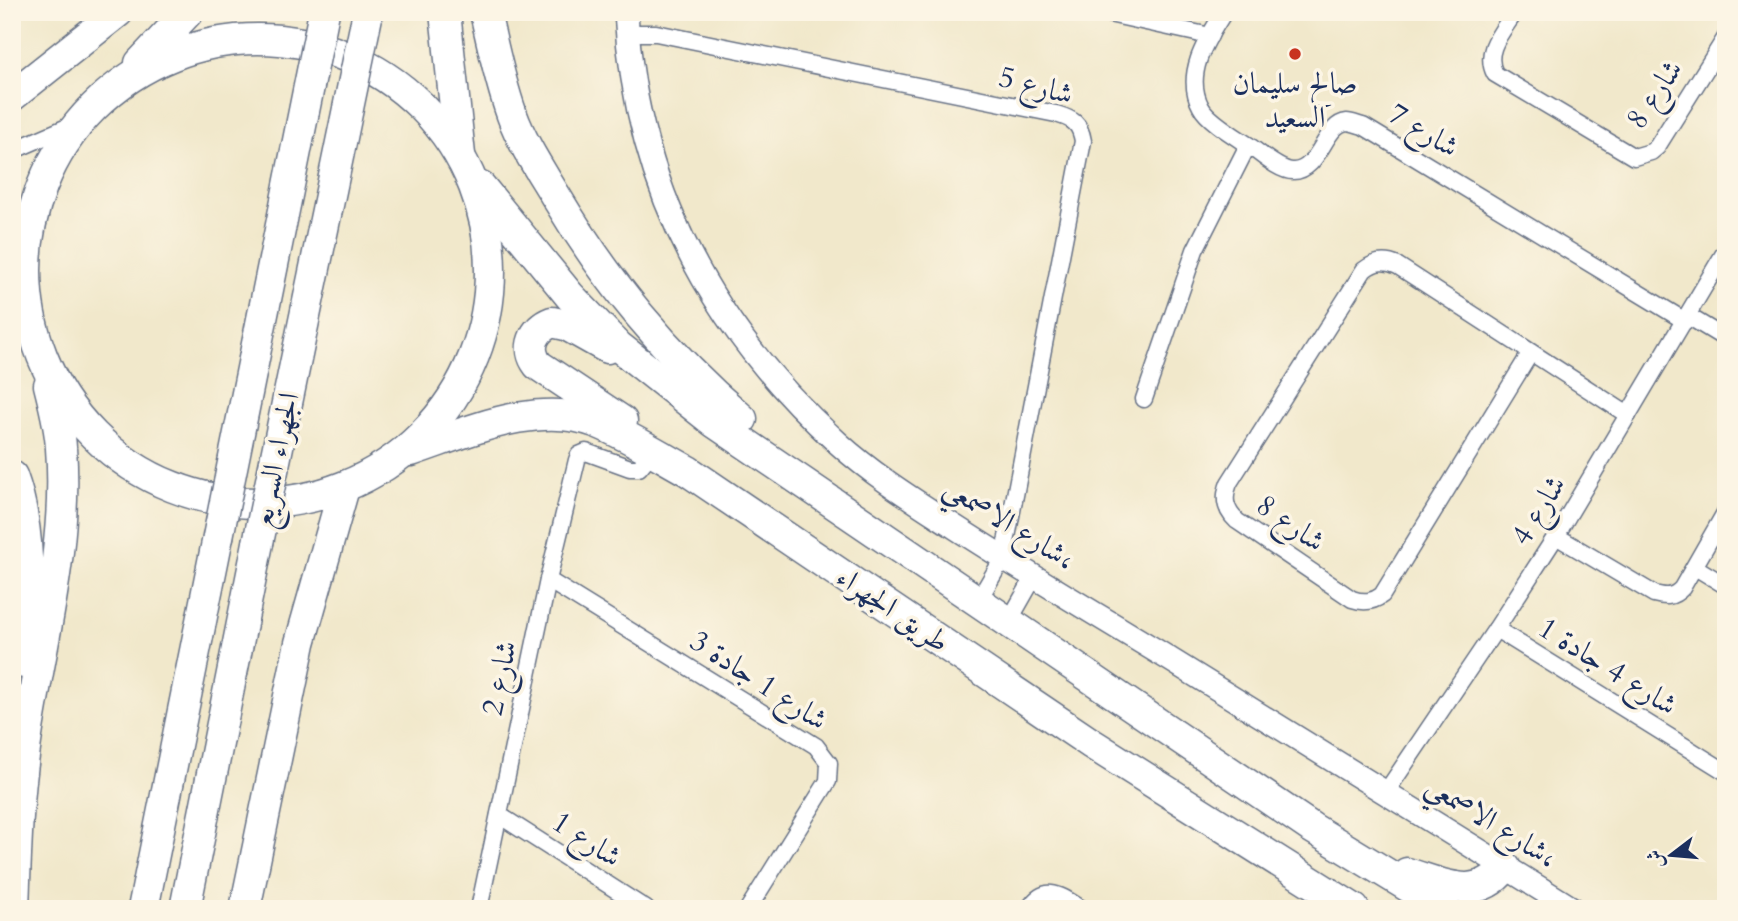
<svg xmlns="http://www.w3.org/2000/svg" width="1738" height="921" viewBox="0 0 1738 921" font-family="Cardo,Amiri,serif">
<rect width="100%" height="100%" fill="#fcf5e5"/>
<filter id="ink" filterUnits="userSpaceOnUse"><feTurbulence type="fractalNoise" baseFrequency=".0143" numOctaves="2"/><feDisplacementMap in="SourceGraphic" scale="14" xChannelSelector="R" yChannelSelector="G"/><feConvolveMatrix kernelMatrix="1 2 1 2 8 2 1 2 1" color-interpolation-filters="sRGB"/></filter>
<filter id="wash" filterUnits="userSpaceOnUse"><feTurbulence type="fractalNoise" baseFrequency=".00686" numOctaves="4" result="noise"/><feDisplacementMap in="SourceGraphic" scale="28" xChannelSelector="R" yChannelSelector="G"/><feGaussianBlur stdDeviation="1.57" result="paint"/><feColorMatrix in="noise" values="0 0 0 0 0 0 0 0 0 0 0 0 0 0 0 0 0 1.4 0 .05"/><feComposite in="paint" operator="in"/></filter>
<g filter="url(#wash)">
<rect width="100%" height="100%" fill="#f1e8cb"/>
</g>
<g filter="url(#ink)">
<g fill="none" stroke-linecap="round" stroke-linejoin="round">
<defs>
<g id="street">
<path d="M1100 12 1210 36"/>
<path d="M1224 12C1207 39 1183 74 1201 107 1208 121 1238 138 1251 147 1262 155 1280 171 1293 171 1320 171 1324 124 1347 122 1352 122 1358 125 1363 126L1685 321"/>
<path d="M1515 12C1502 32 1483 51 1495 74L1634 157 1651 152 1657 147 1726 37"/>
<path d="M627 33H656L1056 114C1073 119 1080 123 1083 141L1003 558 978 601"/>
<path d="M12 151 81 121"/>
<path d="M12 283 28 300"/>
<path d="M1688 316 1726 339"/>
<path d="M1531 352 1382 595C1373 602 1364 603 1352 599L1237 521C1225 510 1223 498 1229 483L1364 270C1375 261 1385 260 1398 266L1628 415"/>
<path d="M1144 399 1195 250 1248 145"/>
<path d="M1556 536 1654 594C1665 597 1673 598 1682 588L1726 511"/>
<path d="M1695 567 1726 586"/>
<path d="M548 580 816 746 829 763 828 781 748 909"/>
<path d="M1009 621 1034 577"/>
<path d="M1496 629 1726 772"/>
<path d="M1386 792 1496 629 1556 536 1726 250"/>
<path d="M499 815 646 909"/>
<path d="M479 909 548 580 577 460 579 455 586 452 630 468H639L653 451"/>
<path d="M1029 909C1046 882 1062 897 1082 909"/>
</g>
<path id="secondary" d="M626 12C635 185 711 328 838 443 873 475 915 501 955 527 1026 573 1099 616 1171 660 1305 742 1439 826 1573 909"/>
<g id="highway">
<path d="M445 12 460 155"/>
<path d="M485 12C493 47 500 82 512 115 522 143 540 170 555 195 607 282 666 354 742 419"/>
<circle cx="258" cy="271" r="232"/>
<path d="M140 63 188 12"/>
<path d="M12 96 118 12"/>
<path d="M481 187 570 296 618 346 714 422 1312 828 1445 909"/>
<path d="M607 348 566 325 552 322C534 329 525 348 538 365L622 421"/>
<path d="M411 451C468 432 538 399 598 423 629 436 659 455 688 471L1092 744 1354 909"/>
<path d="M12 476C34 536 27 601 24 663"/>
<path d="M1407 873C1444 884 1477 903 1505 867"/>
<path d="M14 909C16 855 17 802 25 749 39 650 69 549 61 448 60 427 54 405 49 385"/>
<path d="M143 909 218 537"/>
<path d="M185 909 258 543"/>
<path d="M245 909 300 643 344 488"/>
</g>
</defs>
<use href="#street" stroke="#667084" stroke-width="19"/>
<use href="#secondary" stroke="#667084" stroke-width="26"/>
<use href="#highway" stroke="#667084" stroke-width="33"/>
<use href="#street" stroke="#fff" stroke-width="16"/>
<use href="#secondary" stroke="#fff" stroke-width="23"/>
<use href="#highway" stroke="#fff" stroke-width="30"/>
<defs>
<g id="highway-bridge">
<path d="M218 537 324 12"/>
<path d="M258 543 368 12"/>
</g>
</defs>
<use href="#highway-bridge" stroke="#667084" stroke-width="33" stroke-linecap="butt"/>
<use href="#highway-bridge" stroke="#fff" stroke-width="30"/>
</g>
</g>
<circle fill="#c8321e" stroke="#fcf5e5" stroke-width="2.5" cx="1295" cy="54" r="7"/>
<g text-anchor="middle" stroke-width="7" stroke-linejoin="round" paint-order="stroke">
<g font-size="30" fill="#1b2f5e" stroke="#fcf5e5">
<text x="1295" y="93">صالح سليمان<tspan x="1295" dy="34">السعيد</tspan></text>
</g>
<g font-size="30" fill="#1b2f5e" stroke="#fcf5e5">
<text transform="translate(1036 85) rotate(15)" y="10">شارع 5</text>
<text transform="translate(1654 94) rotate(-56)" y="10">شارع 8</text>
<text transform="translate(1424 130) rotate(31)" y="10">شارع 7</text>
<text transform="translate(275 460) rotate(-78)" y="10">الجهراء السريع</text>
<text transform="translate(1538 510) rotate(-58)" y="10">شارع 4</text>
<text transform="translate(1010 523) rotate(32)" y="10">شارع الاصمعي،</text>
<text transform="translate(1291 523) rotate(35)" y="10">شارع 8</text>
<text transform="translate(893 609) rotate(34)" y="10">طريق الجهراء</text>
<text transform="translate(1608 666) rotate(32)" y="10">شارع 4 جادة 1</text>
<text transform="translate(499 678) rotate(-78)" y="10">شارع 2</text>
<text transform="translate(759 680) rotate(33)" y="10">شارع 1 جادة 3</text>
<text transform="translate(1492 821) rotate(32)" y="10">شارع الاصمعي،</text>
<text transform="translate(587 839) rotate(33)" y="10">شارع 1</text>
</g>
</g>
<rect width="1738" height="921" fill="none" stroke="#fcf5e5" stroke-width="42"/>
<g transform="translate(1671 855) rotate(254)" stroke="#fcf5e5" stroke-width="5" paint-order="stroke">
<path d="M0-5L12 26L0 18L-12 26Z" fill="#1b2f5e"/>
<text y="-10" font-size="19" font-weight="bold" text-anchor="middle" fill="#1b2f5e">ش</text>
</g>
</svg>
